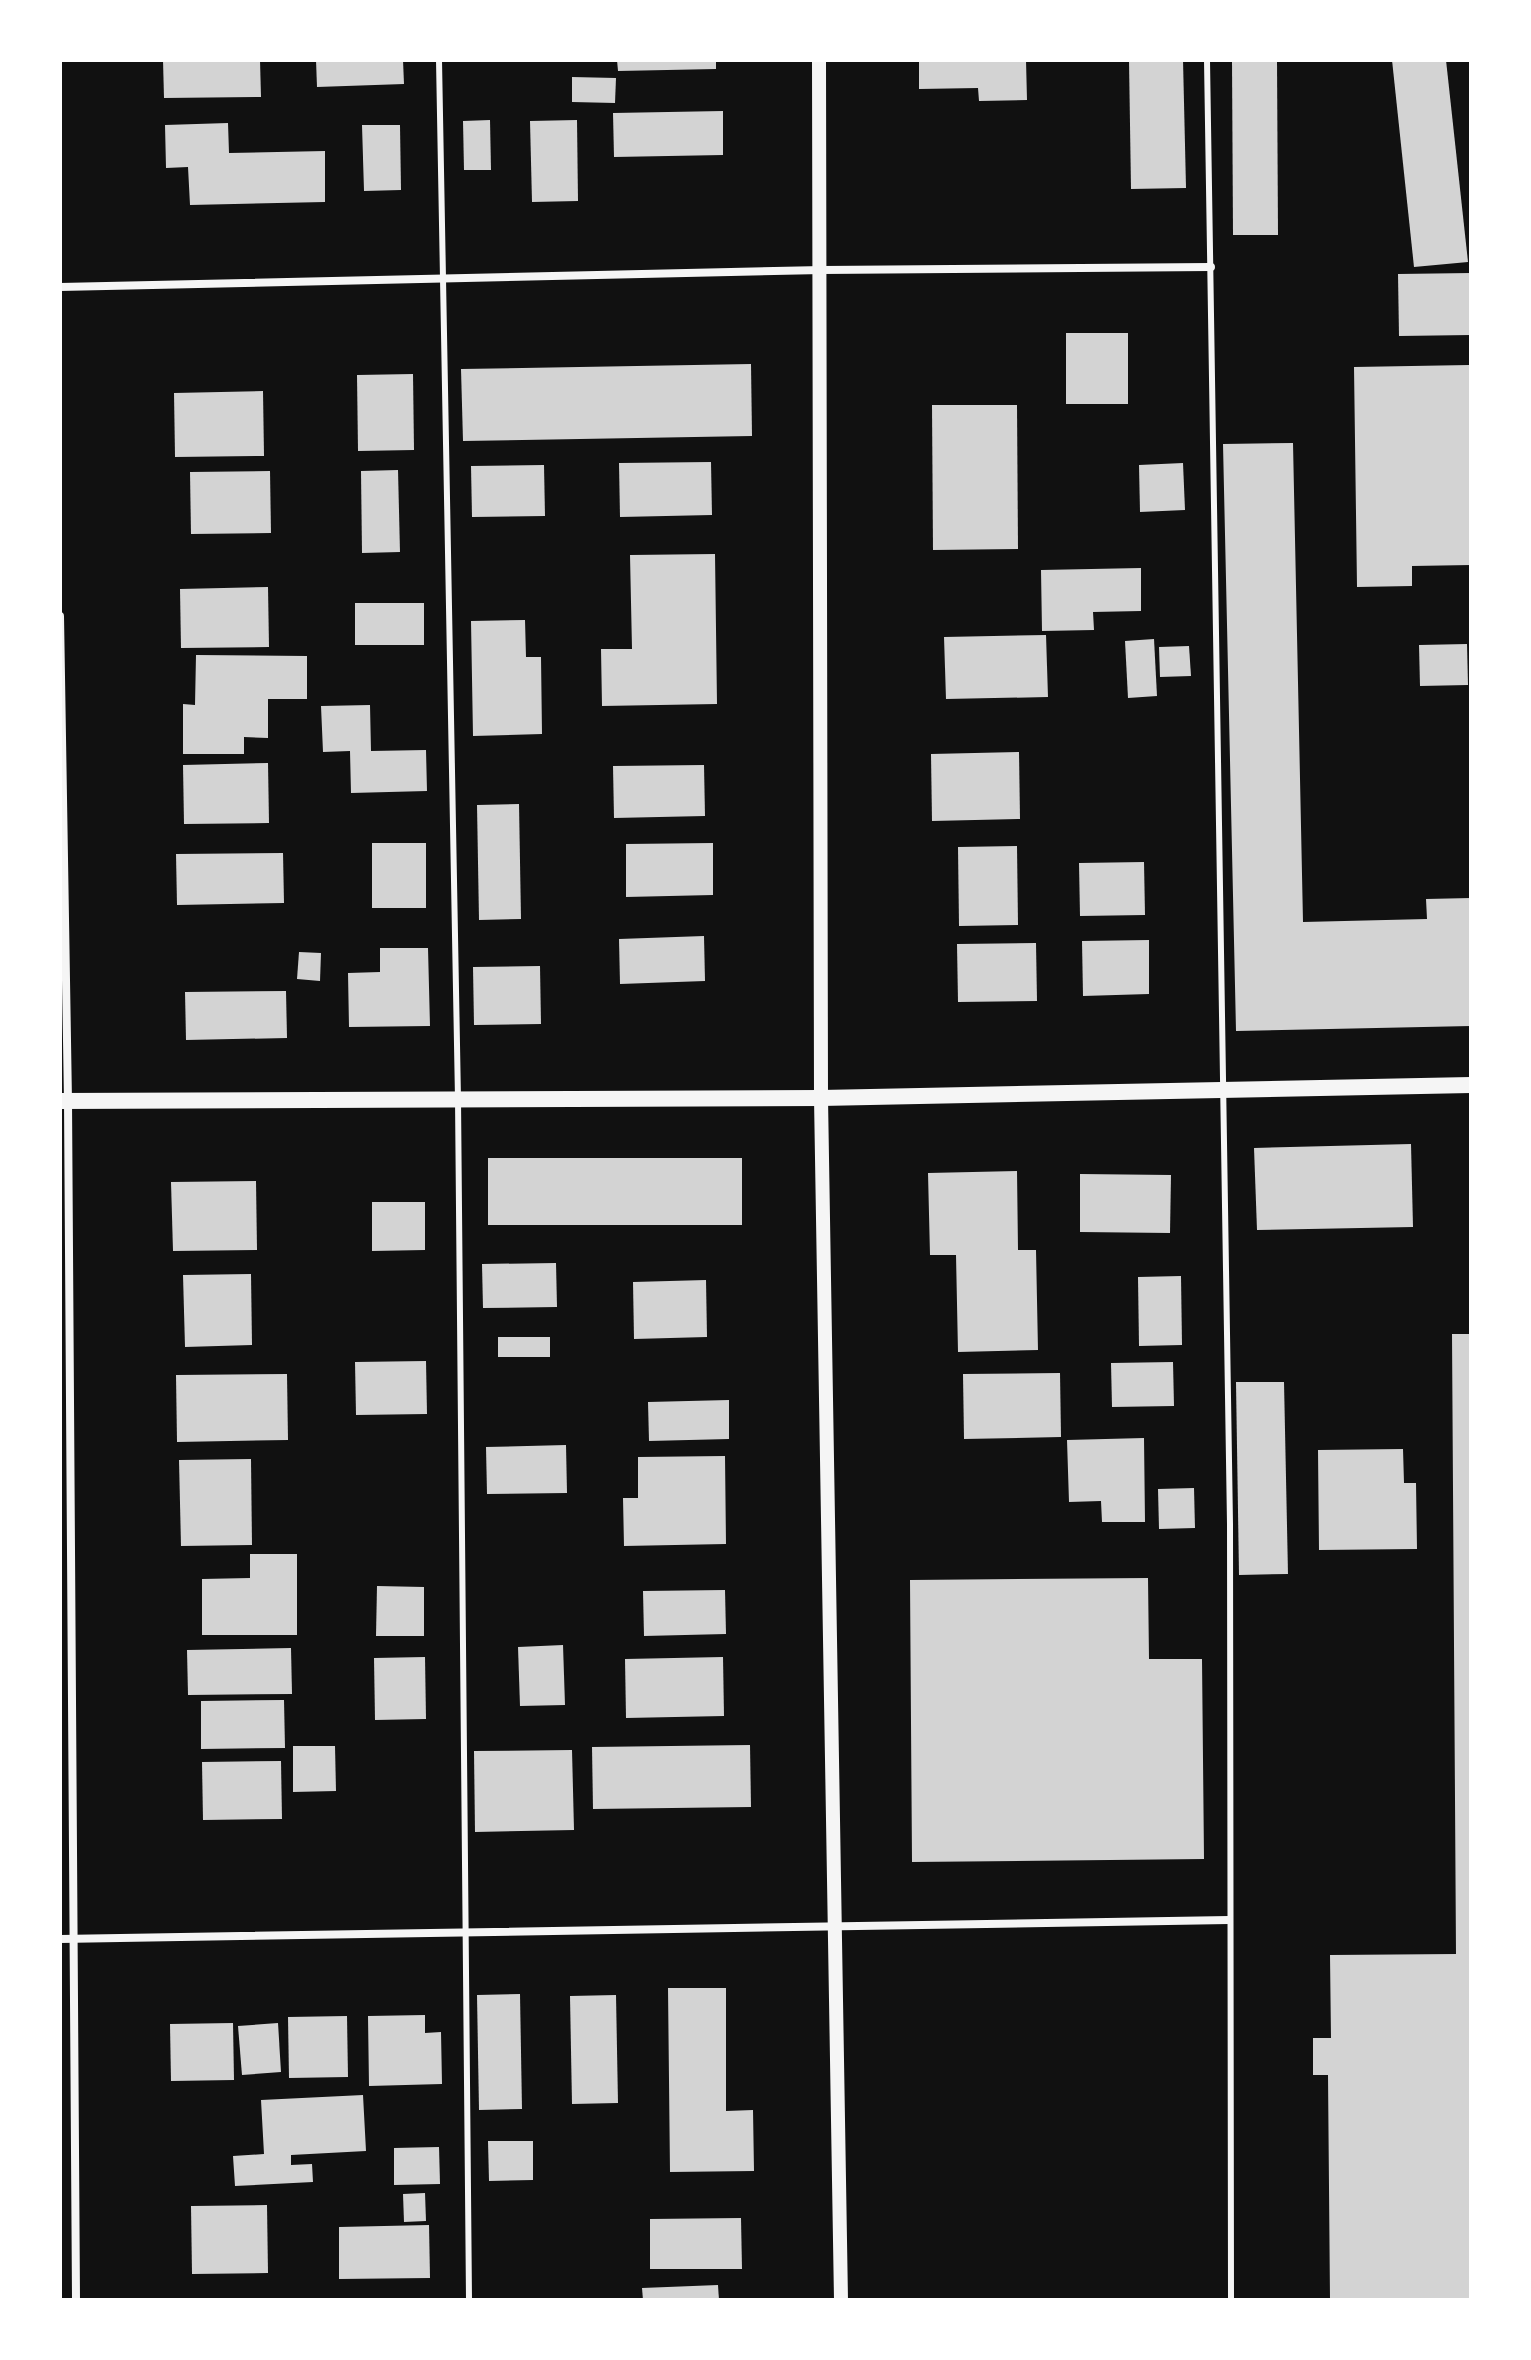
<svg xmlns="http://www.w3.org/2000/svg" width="1531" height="2360" viewBox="0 0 1531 2360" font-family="'Roboto Condensed',sans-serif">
<rect width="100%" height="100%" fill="#111"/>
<g fill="#d3d3d3">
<path d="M163 60H260L261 97 164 98Z"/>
<path d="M316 60H403L404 84 317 87Z"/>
<path d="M617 60H716V69L618 71Z"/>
<path d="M919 60H1026L1027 100 979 101 978 88 919 89Z"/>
<path d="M1129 60H1183L1186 188 1131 189Z"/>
<path d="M1232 60H1277L1278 235H1233Z"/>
<path d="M1392 60H1446L1468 262 1414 267Z"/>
<path d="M572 77 616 78 615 103 572 102Z"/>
<path d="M723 111V155L614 157 613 113Z"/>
<path d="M490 120 491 170H464L463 121Z"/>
<path d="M577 120 578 201 532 202 530 121Z"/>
<path d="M228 123 229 153 325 151V202L190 205 188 167 166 168 165 125Z"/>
<path d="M362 125H400L401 190 364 191Z"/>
<path d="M1471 273V335L1399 336 1398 274Z"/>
<rect x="1066" y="333" width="62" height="71"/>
<path d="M751 364 752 436 463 441 461 369Z"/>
<path d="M1469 365 1471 565 1412 566V586L1357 587 1354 367Z"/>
<path d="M413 374 414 450 358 451 357 375Z"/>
<path d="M263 391 264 456 175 457 174 393Z"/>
<path d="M932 405H1017L1018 549 933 550Z"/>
<path d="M1293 443 1303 922 1427 919 1426 899 1471 898V1026L1236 1031 1223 444Z"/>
<path d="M711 462 712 515 620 517 619 463Z"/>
<path d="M1183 463 1185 510 1140 512 1139 465Z"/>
<path d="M544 465 545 516 472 517 471 466Z"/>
<path d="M398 470 400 552 362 553 361 471Z"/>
<path d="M270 471 271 533 191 534 190 472Z"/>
<path d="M715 554 717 704 602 706 601 649H632L630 555Z"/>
<path d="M1141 568V611L1093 612 1094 630 1042 631 1041 570Z"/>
<path d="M268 587 269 647 181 648 180 589Z"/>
<rect x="355" y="603" width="69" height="42"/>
<path d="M525 620 526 657H541L542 734 473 736 471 621Z"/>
<path d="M1046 635 1048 697 946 699 944 637Z"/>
<path d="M1154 639 1157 696 1128 698 1125 641Z"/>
<path d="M1467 644 1468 685 1420 686 1419 645Z"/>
<path d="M1189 646 1191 676 1160 677 1159 647Z"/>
<path d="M196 655 307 656V699H268V738L244 737V754H183V704L195 705Z"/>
<path d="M370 705 371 751 426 750 427 791 351 793 350 751 323 752 321 706Z"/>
<path d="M1019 752 1020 819 932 821 931 754Z"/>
<path d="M268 763 269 823 184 824 183 765Z"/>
<path d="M704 765 705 816 614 818 613 766Z"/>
<path d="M519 804 521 919 479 920 477 805Z"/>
<rect x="372" y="843" width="54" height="65"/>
<path d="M713 843V895L626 897V844Z"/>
<path d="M1017 846 1018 925 959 926 958 847Z"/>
<path d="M283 853 284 903 177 905 176 854Z"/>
<path d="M1144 862 1145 915 1080 916 1079 863Z"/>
<path d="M704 936 705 981 620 984 619 939Z"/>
<path d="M1149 940V994L1083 996 1082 941Z"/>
<path d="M1036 943 1037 1001 958 1002 957 944Z"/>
<path d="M380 948H428L430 1026 349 1027 348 973 380 972Z"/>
<path d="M299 952 321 953 320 981 297 979Z"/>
<path d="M540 966 541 1024 474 1025 473 967Z"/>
<path d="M286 991 287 1038 186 1040 185 992Z"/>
<path d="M1411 1144 1413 1227 1257 1230 1254 1148Z"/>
<rect x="488" y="1158" width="254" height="67"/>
<path d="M1017 1171 1018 1250H1036L1038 1350 958 1352 956 1255H930L928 1173Z"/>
<path d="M1080 1174 1171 1175 1170 1233 1080 1232Z"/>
<path d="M256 1181 257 1250 173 1251 171 1182Z"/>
<path d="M372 1202H425V1250L372 1251Z"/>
<path d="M556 1263 557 1307 483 1308 482 1264Z"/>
<path d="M251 1274 252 1345 185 1347 183 1275Z"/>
<path d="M1181 1276 1182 1345 1139 1346 1138 1277Z"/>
<path d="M706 1280 707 1337 634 1339 633 1282Z"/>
<path d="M1452 1334H1471V2300H1330L1328 2075H1313V2038H1331L1330 1955 1456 1954Z"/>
<rect x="498" y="1337" width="52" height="20"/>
<path d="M426 1361 427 1414 356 1415 355 1362Z"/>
<path d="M1173 1362 1174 1406 1112 1407 1111 1363Z"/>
<path d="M1060 1373 1061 1437 964 1439 963 1374Z"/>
<path d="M287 1374 288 1440 177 1442 176 1375Z"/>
<path d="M1236 1382H1284L1288 1574 1239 1575Z"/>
<path d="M729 1400V1439L649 1441 648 1402Z"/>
<path d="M1144 1438 1145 1522H1102L1101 1501 1069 1502 1067 1440Z"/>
<path d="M566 1445 567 1493 487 1494 486 1447Z"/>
<path d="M1403 1449 1404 1483H1416L1417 1549 1319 1550 1318 1450Z"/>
<path d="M725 1456 726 1544 624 1546 623 1498H638V1457Z"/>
<path d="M251 1459 252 1545 181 1546 179 1460Z"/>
<path d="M1194 1488 1195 1528 1159 1529 1158 1489Z"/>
<path d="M250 1554H297V1635H202V1579L250 1578Z"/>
<path d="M1148 1578 1149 1659H1202L1204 1859 912 1862 910 1580Z"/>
<path d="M377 1586 424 1587V1636H376Z"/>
<path d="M725 1590 726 1634 644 1636 643 1591Z"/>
<path d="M563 1645 565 1705 520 1706 518 1647Z"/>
<path d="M291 1648 292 1694 188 1695 187 1650Z"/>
<path d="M425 1657 426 1719 375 1720 374 1658Z"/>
<path d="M723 1657 724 1716 626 1718 625 1659Z"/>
<path d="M284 1700 285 1748 201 1749V1701Z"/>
<path d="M750 1745 751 1807 593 1809 592 1747Z"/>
<path d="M293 1746H335L336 1791 293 1792Z"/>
<path d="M572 1750 574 1830 475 1832 474 1751Z"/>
<path d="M281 1761 282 1819 203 1820 202 1762Z"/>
<path d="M668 1988H726V2111L753 2110 754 2171 670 2172Z"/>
<path d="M520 1994 522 2109 479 2110 477 1995Z"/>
<path d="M616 1995 618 2103 572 2104 570 1996Z"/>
<path d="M425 2015V2033L441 2032 442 2084 369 2086 368 2016Z"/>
<path d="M347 2016 348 2077 289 2078 288 2017Z"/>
<path d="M233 2023 234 2080 171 2081 170 2024Z"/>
<path d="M278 2023 281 2072 242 2075 238 2026Z"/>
<path d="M363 2095 366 2151 291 2155V2165L312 2164 313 2182 235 2186 233 2156 264 2154 261 2100Z"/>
<path d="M488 2141H533V2180L489 2181Z"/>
<path d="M439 2147 440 2184 394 2185V2148Z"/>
<path d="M425 2193 426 2221 404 2222 403 2194Z"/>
<path d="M267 2205 268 2273 192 2274 191 2206Z"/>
<path d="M741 2218 742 2269H650V2219Z"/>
<path d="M429 2225 430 2278 339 2279V2227Z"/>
<path d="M718 2285 719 2300H643L642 2288Z"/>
</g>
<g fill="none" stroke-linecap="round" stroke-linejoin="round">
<g stroke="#f5f5f5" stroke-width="6">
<path d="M439 60 458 1099 469 2300"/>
<path d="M1207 60 1230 1524 1231 2300"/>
</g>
<g stroke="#f5f5f5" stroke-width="8">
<path d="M60 287 822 270 1211 267"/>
<path d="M60 616 68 1101 76 2300"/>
<path d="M60 1939 1229 1920"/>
</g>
<path stroke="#f5f5f5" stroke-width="14" d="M819 60 821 1098 841 2300"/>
<path stroke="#f5f5f5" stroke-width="16" d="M60 1101 821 1098 1471 1085"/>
</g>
<rect width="1531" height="2360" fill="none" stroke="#ffffff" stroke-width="124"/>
</svg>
